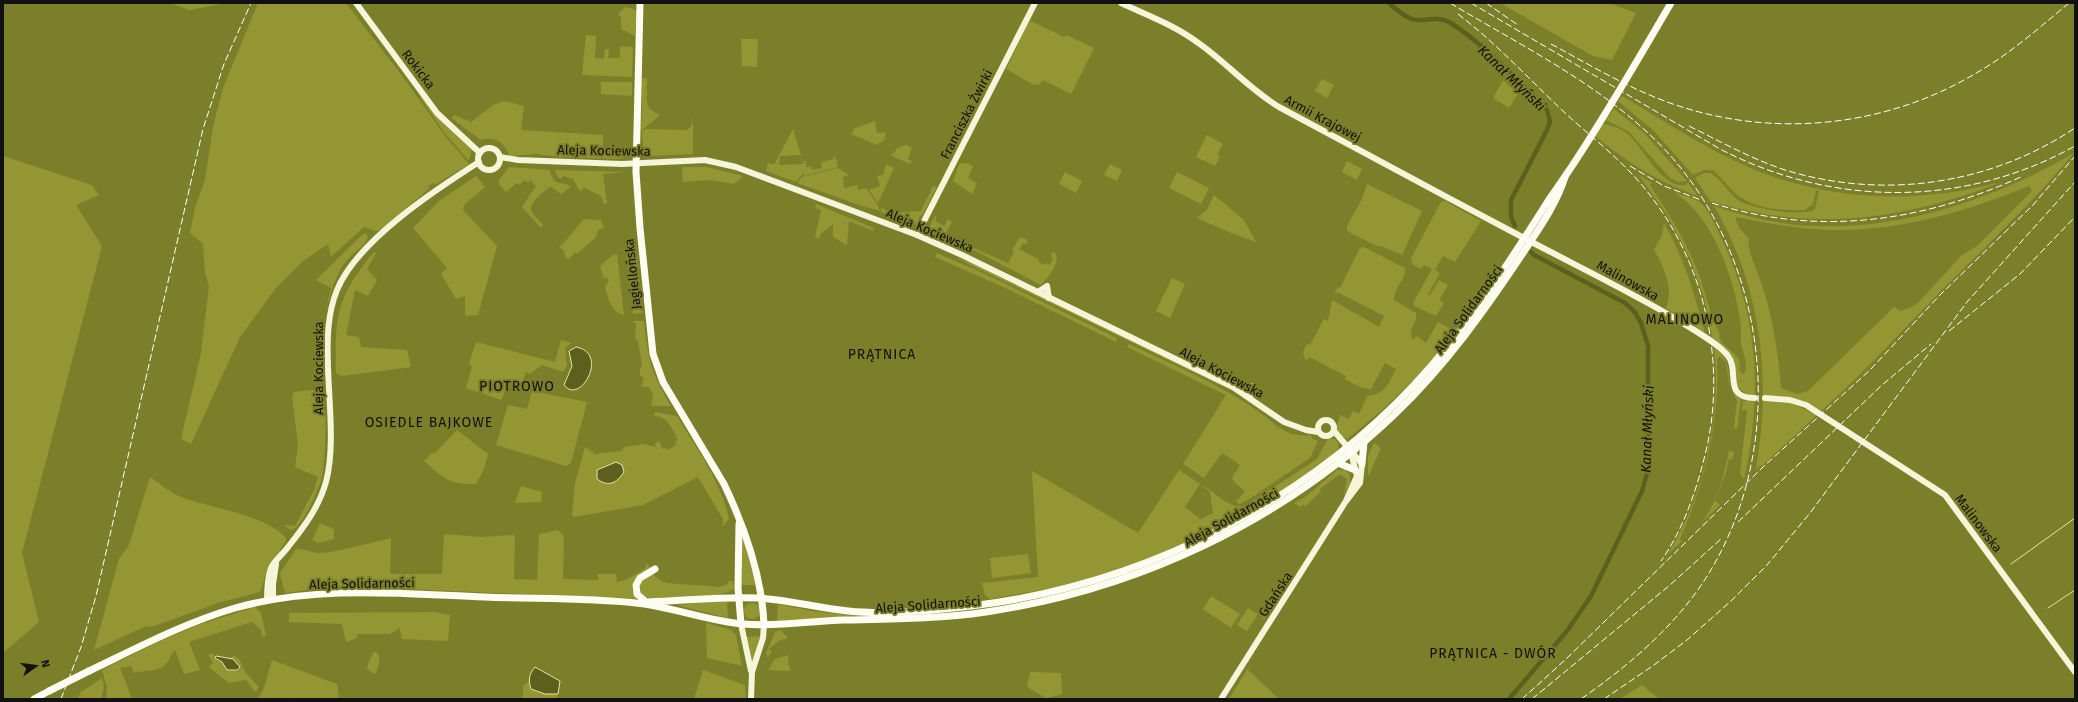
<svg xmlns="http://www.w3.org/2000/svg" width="2078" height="702" viewBox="0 0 2078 702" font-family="'Fira Sans',sans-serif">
<rect width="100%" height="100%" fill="#7c7f29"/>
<g fill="#949634" fill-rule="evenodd">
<path d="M169 3H226L190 10Z"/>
<path d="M258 3H346L403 77 446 137 469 164 435 185 433 183 428 186 430 188 380 230 376 231 364 227 331 257 328 244 303 261 276 288 240 337 191 444 181 439 201 353 209 286 205 273 203 244 190 233 195 208 205 180 213 127 223 88Z"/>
<path d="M1500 3H1609L1636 13 1612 60 1593 56Z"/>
<path d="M625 7 634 9 637 12 635 36 621 29V17L618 14Z"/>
<path d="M1031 17 1029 23 1031 21 1064 37 1067 35 1094 48 1071 94 1043 80 1040 84 1034 85 1006 69Z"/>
<path d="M586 35 596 36 595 58 604 59 605 49H609L608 58H620V46L633 47 632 77 582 75Z"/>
<path d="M741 39H758L757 67 742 66Z"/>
<path d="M643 78H647V86L643 90 647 87C647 104 644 107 660 115L641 131 642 106 644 107 642 105 641 80Z"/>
<path d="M1322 79 1334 85 1327 98 1315 91Z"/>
<path d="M1503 80 1518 94 1509 108 1493 98Z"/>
<path d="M622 82H632V96L601 94V83L599 82Z"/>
<path d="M419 95 472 148 469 161 444 132Z"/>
<path d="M1622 96C1659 118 1696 142 1735 161 1816 200 1909 206 1996 183V184C1900 221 1809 232 1710 201L1695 178 1704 173H1710C1722 179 1729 194 1739 201 1751 208 1805 218 1815 209L1819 191 1816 190 1813 204 1805 210C1782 211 1754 209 1736 194 1728 187 1721 177 1713 170H1704L1693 175 1654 131 1618 101Z"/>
<path d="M504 101 524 106 521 130 603 135V154H629L628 155 620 159 559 157 536 154 509 156C506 142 493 135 481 140L451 118 455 115 471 122 493 105Z"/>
<path d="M1614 109 1645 134 1687 181 1679 182 1670 178 1628 131 1606 120Z"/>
<path d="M693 116V154L650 156 644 154 642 132 645 129 687 130 692 125Z"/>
<path d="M875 121 877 133 886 132 884 140 877 145 851 134 855 128Z"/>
<path d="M1603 124C1613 126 1621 128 1629 135 1644 149 1662 189 1686 185L1688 183 1698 196C1657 181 1628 163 1595 136Z"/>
<path d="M793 129 802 158 800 155 780 156 779 165 803 164V161H808L805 162 807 168 811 166 812 170 822 168 821 162 834 159 833 156H835L838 167 803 176 805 171 796 182 766 171 768 163 774 165Z"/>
<path d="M1207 135 1223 144 1217 155 1220 156 1215 166 1196 157Z"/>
<path d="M906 145 912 148 908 159 912 161 910 164 890 155 894 153 897 148Z"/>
<path d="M2074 153C2034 201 1989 243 1945 287 1904 328 1865 372 1821 411L1787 397 1765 396V401L1791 403 1817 415 1763 465 1756 469C1772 378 1761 286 1714 206 1747 217 1780 225 1815 226 1903 230 1999 197 2074 153ZM2029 186 2032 191 1977 246 1962 255 1916 305 1901 311 1894 307 1808 391 1797 394 1781 388C1778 350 1772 311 1758 274 1754 263 1747 251 1749 239L1739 228 1735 217C1761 222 1787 227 1813 229 1888 235 1960 214 2029 186Z"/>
<path d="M3 156 92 185 99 195 76 205 102 246 22 553 39 622 3 653Z"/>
<path d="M1347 161 1362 169 1357 180 1342 172Z"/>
<path d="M967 163 973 166 968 178 977 183 972 194 953 181 959 164Z"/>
<path d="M886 164 894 168 878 203 869 190 880 186 877 176 883 175Z"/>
<path d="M1110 164 1122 170 1117 181 1104 175Z"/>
<path d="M509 167 550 170C554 190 562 179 571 187L561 194 551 187C546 188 529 204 531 210 533 215 540 221 543 225L541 228 522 207 536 186 530 180 528 183 525 180 519 185 517 183 506 192 499 185V180Z"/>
<path d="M682 167H706L743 176 734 184 710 180 683 182Z"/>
<path d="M838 168 849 175 843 177 844 188 857 185 858 190 866 188 877 204 880 211 859 205 797 183 802 177Z"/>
<path d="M555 170 626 172 603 174 607 204H604L601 196 585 188H583L582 191 579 190 573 179 563 176 561 179 557 176Z"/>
<path d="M1065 172 1082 181 1076 193 1059 184Z"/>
<path d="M1177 172 1209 188 1201 204 1169 188Z"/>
<path d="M1639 175 1652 183 1650 185C1667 212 1686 240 1697 270 1705 290 1709 311 1718 330 1720 333 1719 336 1720 339 1726 352 1744 353 1739 371L1744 374C1749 363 1743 355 1741 344 1740 336 1742 328 1740 320 1734 278 1712 214 1674 193 1681 195 1696 198 1702 204 1712 215 1718 232 1725 246 1759 322 1762 398 1744 479L1740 474 1747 410H1742L1738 438 1743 401 1754 400 1737 387 1734 366 1713 341 1704 297 1690 258 1667 215Z"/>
<path d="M476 176 485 187 464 205 463 210 497 246 478 315 465 316V296L456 299 441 274 447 268 413 228 439 201Z"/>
<path d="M1367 184 1422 211 1402 255 1381 246H1377L1347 231V226L1362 199Z"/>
<path d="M933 186 937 187 923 214 920 216 917 223 912 224 881 212V208L892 213 921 211Z"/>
<path d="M1214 195 1244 220 1256 242 1231 233 1197 218 1207 210Z"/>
<path d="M1445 201 1481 221 1455 262 1443 256 1435 270 1440 273 1428 294 1433 297 1430 295 1439 280 1448 285 1439 300 1444 303 1436 316 1414 306 1413 303 1432 269 1424 265 1421 269 1412 264 1411 258 1441 202Z"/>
<path d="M816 204 874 228 873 231 849 221 847 245 833 237V224L821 234 819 239 815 237 821 210 815 208Z"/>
<path d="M935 216 937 217 935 221 944 226 948 219 952 222 944 237 930 231 929 228Z"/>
<path d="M584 219 601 220 604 228 599 229 595 238 577 254 575 252 568 260 564 254 565 252 559 247C570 238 574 229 584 219Z"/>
<path d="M1664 223C1684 258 1695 295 1705 333L1666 308C1674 288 1664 267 1654 250L1662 235Z"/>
<path d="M366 233 368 237C366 245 355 251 349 258 335 272 331 295 325 313L331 288 316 280 363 234Z"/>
<path d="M946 236 1008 263 1014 252 1012 250 1020 237 1028 240 1026 244 1023 243 1019 249 1038 259 1040 263 1044 265 1046 263 1050 265 1053 258 1051 256 1052 252 1056 254C1060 264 1047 279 1041 285L966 246 946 238Z"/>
<path d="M1364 247 1405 268C1406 280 1393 288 1394 300L1416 313V319L1411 330 1412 340 1417 336 1426 343 1438 322 1456 332 1424 370 1381 411 1347 439 1340 435 1336 430 1340 415 1349 419 1353 411 1359 414 1367 396C1387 393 1387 385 1396 369L1385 363 1371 389C1361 389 1353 383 1345 379L1346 376 1309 357 1307 360 1305 359 1303 352 1307 344 1310 345 1324 319 1328 321 1332 300 1379 327 1384 316 1337 292 1336 295 1335 292 1338 287 1340 288 1360 248Z"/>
<path d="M374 252 376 253 367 269 377 280 368 296 355 290 346 335 359 337 361 347 407 350 411 367 342 376 336 373C335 315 336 298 374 252Z"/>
<path d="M637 252 643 313 633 314 626 254Z"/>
<path d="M937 253 983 273 1117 338 1116 342 1001 286 935 257Z"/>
<path d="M617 254 624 315C612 313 607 297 605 287L609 281 607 278 603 277 600 266 613 255Z"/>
<path d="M952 256 981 267 1221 384 1241 395Z"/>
<path d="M1172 278 1185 284 1170 318 1156 311Z"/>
<path d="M634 321H644C648 360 651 372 671 406H651L653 394 649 387 639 386 642 385 644 377 640 376V369L642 365 638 341 635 339 636 323H633Z"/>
<path d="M561 340 571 343 565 348 567 365 563 372 542 365 530 374 526 372 522 383 510 381 501 400 466 388 472 367 469 364 476 342 555 362Z"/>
<path d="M1129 344C1179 368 1234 389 1278 427L1277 430 1280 426C1282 434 1299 435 1307 436L1310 434 1313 439 1318 441 1310 458 1251 498 1240 504 1236 502 1245 491 1235 483 1232 478 1240 465 1222 453 1204 478 1183 464 1226 395 1127 347Z"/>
<path d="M1714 348C1740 366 1718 386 1741 399L1737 429 1734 428 1737 401 1729 384 1726 363 1720 356 1717 359C1720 423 1705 481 1680 539L1682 541 1668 554C1704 496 1722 416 1714 348Z"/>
<path d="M320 389C329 395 325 464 322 477 319 488 302 530 290 530L284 525 295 526 314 490 318 477 295 467 298 445 292 396 294 392Z"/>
<path d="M532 391 587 402 571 463 566 466 496 445 508 405 527 409Z"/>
<path d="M655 412 677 416C696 448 721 481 729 519L722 527 723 519 698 477 643 505 574 517 572 515 575 483 585 447 592 452 593 451 594 454 622 451 624 447 644 444 656 447 655 443 658 442V440L663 449 666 448 668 450 676 445 675 442 678 440C672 429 668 416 654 416Z"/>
<path d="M457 430 488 454 484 469 476 484C450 485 443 478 424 461L432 453 434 454Z"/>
<path d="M1328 439H1334C1339 441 1340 447 1336 452 1316 466 1297 481 1276 494 1222 528 1164 555 1103 575 1067 587 1028 592 990 599L985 595 982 583 1038 577 1032 471 1138 533 1179 470 1200 484 1185 507 1200 519 1184 527 1213 513 1210 492 1202 484C1214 492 1230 510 1245 506L1317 459Z"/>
<path d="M1374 443 1381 448 1369 475H1368V456Z"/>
<path d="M1729 451 1734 452 1732 460 1729 459 1726 472 1715 501 1720 505 1700 524C1717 505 1724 475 1729 451Z"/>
<path d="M1337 470H1345L1350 475V483L1344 496 1347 479 1340 474 1320 489 1321 491 1306 506 1303 505 1300 507 1294 503 1305 497Z"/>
<path d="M150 477C160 484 171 493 181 497 211 508 266 515 286 538V541L268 568 260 592 218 603 154 626 144 627 94 650 119 559 129 545Z"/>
<path d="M521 486 542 492 541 502 515 503Z"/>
<path d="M320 523 334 529V539L318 543 312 540Z"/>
<path d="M558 530 564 536 563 579 598 580V574H616L617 582 628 579 646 568 645 565 647 564 651 568C638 575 625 584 637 599L357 587H331L285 593 280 573 296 549C304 548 314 554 323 553 346 550 369 543 391 538L390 574H442L444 534 481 537 513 535 515 536 514 579 537 580 539 534Z"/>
<path d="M744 538 757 585H741L740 539Z"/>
<path d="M1028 554 1031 573 992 578 990 558Z"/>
<path d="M653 574 661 581 667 583 720 587 728 584V581H732L734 588C727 599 661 598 646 598L640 595 639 581Z"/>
<path d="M1279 581 1288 582 1264 620 1258 613Z"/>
<path d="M1211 596 1240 614 1231 628 1203 609Z"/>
<path d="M727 601 728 618 676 605Z"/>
<circle cx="752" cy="611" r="8"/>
<path d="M778 604 812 611 858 616 777 621Z"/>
<path d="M255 607 261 613 266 636H262L261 630 252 622 189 642 200 670 184 674 175 650C170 655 170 660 166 664 159 672 144 670 134 673L131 666 120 668 132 699H106L107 687 102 670 156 643 198 625Z"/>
<path d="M1248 608 1258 614 1247 631 1237 625Z"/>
<path d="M435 612 450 615 448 641 402 639 400 628 390 634H357V638L346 642 342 624 289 622V613Z"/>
<path d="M706 623 731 630 736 635 742 666 707 658Z"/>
<path d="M780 630 788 638 779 641 769 649 772 651 768 657 766 653 775 632Z"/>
<path d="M760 636 753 666 746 637Z"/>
<path d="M376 652 379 655V663L376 673H373L367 669 368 664 373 653Z"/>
<path d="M213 653 216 660 221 662 228 671H237L241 668 231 657 234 656 239 659 245 672 259 687 255 692 246 680 229 683 211 669 209 666 213 663 208 655Z"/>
<path d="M789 655 788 663 791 671 768 670 775 659Z"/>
<path d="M272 660 337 684 339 696 336 699H295L289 697V699H260L259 697 264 688Z"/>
<path d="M1250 665 1248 670 1279 699H1229Z"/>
<path d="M703 670 745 685 746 699H694Z"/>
<path d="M1030 672 1061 673 1062 694 1046 698 1027 687Z"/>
<path d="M102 678 104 686 101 699H80L78 697 81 692Z"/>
<path d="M529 681 533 690 545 694H558L556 699H523V686Z"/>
<path d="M1642 685 1659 699H1620Z"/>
</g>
<g fill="#5d601d" stroke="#e5e5a5">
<path d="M576 347C610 353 580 406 564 385L572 366 569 351Z"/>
<path d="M616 462 622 465 624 472C616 484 608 487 597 479V470Z"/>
<path d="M216 656 233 659 240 667 237 670H227L222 662 215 658Z"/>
<path d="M535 667 560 681 558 694H545L531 689C528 680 529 674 535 667Z"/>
</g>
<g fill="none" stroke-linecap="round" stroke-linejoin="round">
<g stroke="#e5e5a5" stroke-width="1">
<path d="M2011 564 2075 518"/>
<path d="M2048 608 2075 590"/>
</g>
<g stroke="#5d601d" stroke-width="4.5">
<path d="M1389 3C1396 9 1403 16 1412 19 1426 23 1436 14 1451 23 1486 46 1517 80 1547 110L1550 122 1547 130 1511 200V217L1515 226"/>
<path d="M1509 699 1567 631 1591 596 1642 491 1648 470V346L1641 323 1634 311 1625 303 1534 255 1531 252"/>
</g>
<g stroke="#f4f5d9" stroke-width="6">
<path d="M356 3 437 113 480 153"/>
<path d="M1121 3C1147 15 1174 25 1197 42 1226 62 1249 89 1279 107 1361 151 1442 195 1524 238 1573 264 1623 288 1671 316 1685 325 1719 343 1728 356 1740 371 1722 398 1755 398"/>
<circle cx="489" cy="159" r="11"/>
<path d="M500 157 518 160 622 164 705 160 736 167 917 235 962 255 1233 387 1284 422 1306 430 1318 432"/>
<path d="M917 235 1035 3"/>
<path d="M1038 292 1047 286 1049 298"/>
<path d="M1250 398 1251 386"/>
<path d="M1765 398 1790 400 1806 405 1945 495 2075 672"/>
<circle cx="1326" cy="428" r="8"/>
<path d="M1334 431 1362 464 1360 483 1347 500"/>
<path d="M273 600V584L276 564"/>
<path d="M267 601C267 590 267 578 271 568 275 560 283 554 288 547 304 527 319 507 326 482 335 448 329 403 328 367 327 341 327 315 337 290 357 241 435 190 479 162"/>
<path d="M741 624 751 671"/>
<path d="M751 699 752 672 763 638 764 625"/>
<path d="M1221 699 1346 501 1357 476 1351 453"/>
</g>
<g stroke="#fcfdf0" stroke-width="7">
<path d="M640 3 636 172 640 228 653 354 663 382 724 484C745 528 762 576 764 625"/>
<path d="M1338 463 1355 470"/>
<path d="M1362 464 1364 442"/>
<path d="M739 524 738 588 741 624"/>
<path d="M646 602 637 594 636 585 640 578 655 569"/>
<path d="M648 602C685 601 722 596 759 598 789 600 818 608 848 611 888 615 931 611 971 606 1146 585 1316 499 1432 365 1476 314 1512 258 1548 201 1554 192 1560 184 1566 175 1604 119 1637 61 1671 3"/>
<path d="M89 671C137 648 184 623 235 608 317 585 402 594 485 597 536 599 587 598 636 603 673 607 707 621 743 624 777 627 810 621 844 620 891 619 939 619 986 612 1139 589 1283 521 1395 414 1446 365 1486 309 1525 250 1540 227 1557 203 1565 177"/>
<path d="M34 699 49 691"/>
</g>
<g stroke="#fff" stroke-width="1" stroke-dasharray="7 3" stroke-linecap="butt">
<path d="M1450 3C1525 48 1608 88 1668 153 1772 268 1789 450 1704 581 1672 629 1628 666 1581 699"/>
<path d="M1471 3 1720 149C1832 207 1964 208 2075 146"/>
<path d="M1486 3 1518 25"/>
<path d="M1458 14C1497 44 1529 79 1564 112 1590 136 1618 157 1641 184 1701 254 1726 351 1708 442 1699 483 1685 527 1661 561"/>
<path d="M1551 44C1590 65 1628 88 1670 103 1771 139 1886 128 1978 72 2011 53 2040 27 2069 3"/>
<path d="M1689 126C1721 142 1752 159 1785 170 1883 200 1990 185 2075 128"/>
<path d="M1630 166 1664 186 1701 200"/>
<path d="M1712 203C1819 237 1922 222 2023 176"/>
<path d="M1949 331 2020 274 2075 217"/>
<path d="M1738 522 1882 385 1931 344"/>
<path d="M61 699 81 647 96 596 203 129 224 64 251 3"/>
<path d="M1522 699 1565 660 1763 467 1870 370 1940 295 2033 205 2075 156"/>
<path d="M1532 699 1670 585 1722 538"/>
<path d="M1604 699 1654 665 1687 640 1731 601 1767 565 1810 513 1967 302 2075 182"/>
</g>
<path stroke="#fcfdf0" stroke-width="7" d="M49 691 89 671"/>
</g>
<g text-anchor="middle" stroke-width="4" stroke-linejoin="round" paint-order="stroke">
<g font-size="13" fill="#111" stroke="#7c7f29">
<text transform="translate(419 69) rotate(53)" y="5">Rokicka</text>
<text transform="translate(966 114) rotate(-63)" y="5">Franciszka Żwirki</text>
<text transform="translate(1323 118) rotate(28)" y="5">Armii Krajowej</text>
<text transform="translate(604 150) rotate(1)" y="5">Aleja Kociewska</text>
<text transform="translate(930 230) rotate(23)" y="5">Aleja Kociewska</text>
<text transform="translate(632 274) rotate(-96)" y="5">Jagiellońska</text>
<text transform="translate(1628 280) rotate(29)" y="5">Malinowska</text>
<text transform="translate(1468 309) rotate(-54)" y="5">Aleja Solidarności</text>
<text transform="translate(318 368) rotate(-90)" y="5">Aleja Kociewska</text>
<text transform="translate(1222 372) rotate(28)" y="5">Aleja Kociewska</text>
<text transform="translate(1231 517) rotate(-29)" y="5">Aleja Solidarności</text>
<text transform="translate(1979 523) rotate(53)" y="5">Malinowska</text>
<text transform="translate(362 583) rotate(-1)" y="5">Aleja Solidarności</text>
<text transform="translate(1275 594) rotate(-57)" y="5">Gdańska</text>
<text transform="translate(928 604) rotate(-4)" y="5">Aleja Solidarności</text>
</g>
<g font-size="14" font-style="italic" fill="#111" stroke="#7c7f29">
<text transform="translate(1512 78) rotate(44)" y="5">Kanał Młyński</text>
<text transform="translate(1647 429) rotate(-88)" y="5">Kanał Młyński</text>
</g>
<g font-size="14" letter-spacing="1" fill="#111" stroke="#7c7f29">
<text x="1685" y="324">MALINOWO</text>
<text x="882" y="359">PRĄTNICA</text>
<text x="517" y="391">PIOTROWO</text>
<text x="429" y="427">OSIEDLE BAJKOWE</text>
<text x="1493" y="658">PRĄTNICA - DWÓR</text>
</g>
</g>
<rect width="2078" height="702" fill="none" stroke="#111111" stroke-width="8"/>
<g transform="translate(36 666) rotate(76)" stroke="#7c7f29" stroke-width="3" paint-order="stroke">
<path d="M0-3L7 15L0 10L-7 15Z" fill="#111111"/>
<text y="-6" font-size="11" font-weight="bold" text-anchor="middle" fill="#111111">N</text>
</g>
</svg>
